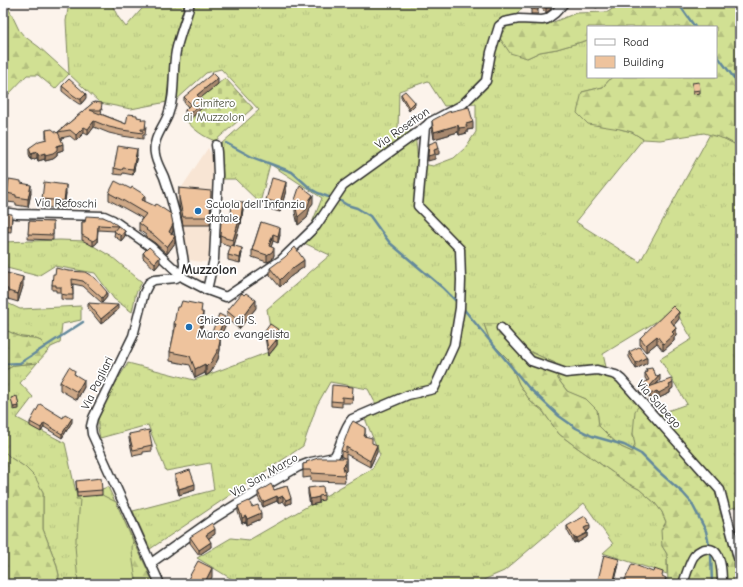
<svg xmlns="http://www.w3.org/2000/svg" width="743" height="587" viewBox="0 0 743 587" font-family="'Comic Neue',sans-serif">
<defs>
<pattern id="grass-tufts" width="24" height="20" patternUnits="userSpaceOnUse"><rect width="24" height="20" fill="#d1e093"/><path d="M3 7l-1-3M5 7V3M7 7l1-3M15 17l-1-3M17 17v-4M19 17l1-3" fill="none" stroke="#b4c07f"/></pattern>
<pattern id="forest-firs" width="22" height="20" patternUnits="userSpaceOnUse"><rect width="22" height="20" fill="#d1e093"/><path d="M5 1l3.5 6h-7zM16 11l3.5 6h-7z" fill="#b4c07f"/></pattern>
<pattern id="cemetery-stones" width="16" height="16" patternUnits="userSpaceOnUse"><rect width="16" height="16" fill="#d1e093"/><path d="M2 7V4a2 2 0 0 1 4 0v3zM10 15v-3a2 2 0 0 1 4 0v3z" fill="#b4c07f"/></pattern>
</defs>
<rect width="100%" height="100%" fill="#fcf3eb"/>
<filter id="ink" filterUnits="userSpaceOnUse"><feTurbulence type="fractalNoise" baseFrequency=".025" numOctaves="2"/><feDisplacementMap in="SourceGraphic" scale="8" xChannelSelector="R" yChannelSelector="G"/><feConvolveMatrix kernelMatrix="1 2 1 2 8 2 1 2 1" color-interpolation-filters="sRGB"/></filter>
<g filter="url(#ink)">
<path fill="#f8e5d4" d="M208 148 213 157 211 256 209 259 206 262H201L189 260 185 258 172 202 175 197 182 196V192L178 193Z"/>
<g fill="url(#grass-tufts)" stroke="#7e865f" fill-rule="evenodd">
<path d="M69 3H111L118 17 126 27 147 3H185L173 42 170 68 167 102 131 109 100 103 69 74 66 21Z"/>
<path d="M193 3H526L515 17 527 58 540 52 557 49 588 40V77H612L603 87 582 92 620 129 632 132 643 139 576 222 640 262 710 134 725 139 740 147V506L721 511 714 488 653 416 687 404 660 359 692 339 675 310 603 354 606 367 621 379 641 403 633 434 635 445 632 452 621 447 609 436 599 426 597 410 586 399 568 392 558 379 555 363 533 353 484 324 490 341 509 360 519 384 531 402 542 410 559 434 575 446 629 484 639 489 655 503 662 512 666 522 662 546 667 554V574L603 553 613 544 584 503 504 571 474 584H240L197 558 231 538 249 540 372 469 380 455 364 416 379 410 368 389 330 382 317 405 303 446 150 549 133 511 214 490 210 463 166 471 148 425 100 438 98 428V416L103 401 115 384 128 363 194 380 274 350 267 309 330 255 304 243 322 198 270 164 260 203 235 179H223L221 144 259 110 221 69 206 73 175 101C176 83 176 65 180 48 184 32 191 19 193 3ZM428 81 444 106 476 104V132L465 148 454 158 433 166 418 163 415 131 398 130 399 91Z"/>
<path d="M60 240 85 241 112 257 142 282 136 293 132 312 114 299 95 273 54 266 38 276 3 267V242Z"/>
<path d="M3 301 20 309 81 306V320L62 324 60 343 51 347 48 351 41 341 33 338 21 337 3 329Z"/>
<path d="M37 363 20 383 33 397 17 418 65 443 77 497 108 487 131 535 130 584H58L59 575 56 563 43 529V492L25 467 11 458 3 450V371L15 365Z"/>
</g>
<g fill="url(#forest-firs)" stroke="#7e865f">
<path d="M3 3H9V9L19 30 24 36 39 47 69 74 55 89 38 75H27L8 95 3 99Z"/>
<path d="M620 3H740V147L725 139 704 133 660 140 643 139 632 132 620 129 588 124 577 113 582 92 603 87 612 77H716V27H588V40L557 49 540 52 527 58 510 53 499 37 515 17 526 22 546 25 576 13 608 12Z"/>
<path d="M484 324H504L511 333 517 344 533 353 555 363 558 379 567 391 586 399 597 410 599 426 609 436 621 447 632 452 635 445 633 434 635 411 641 403 714 488 740 584H668L667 554 662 546 661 530 666 522 662 512 655 503 639 489 629 484 575 446 559 434 542 410 531 402 519 384 509 360 490 341Z"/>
<path d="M3 329 21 337 33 338 41 341 48 351 37 363 15 365 3 371Z"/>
<path d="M3 450 11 458 25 467 35 477 43 492V529L56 563 59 575 58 584H3Z"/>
<path d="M131 535 154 584H130Z"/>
</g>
<path fill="url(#cemetery-stones)" stroke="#7e865f" d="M225 78 253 108 215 141C202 136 193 129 184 118L186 117 185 115 189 108 184 102 213 79 218 84Z"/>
<path fill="#d1e093" stroke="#7e865f" d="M94 495 95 496 102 495 116 502 133 541C130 549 135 574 137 584H78L75 545 76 544V537H77L80 499H76L77 497Z"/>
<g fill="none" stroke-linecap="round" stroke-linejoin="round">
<g stroke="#63899c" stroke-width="2.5">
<path d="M678 3 695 27"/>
<path d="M716 54 740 86"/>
<path d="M226 143 252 157 292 172 311 189 318 193 331 198"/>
<path d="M339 200 347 205 357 208 370 216 380 230 390 243 443 288 458 303"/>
<path d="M462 307 528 387 559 416 576 428 592 436 624 445 641 454 658 471 683 493 691 502 706 531 711 554 712 584"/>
<path d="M3 364 20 363 83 322"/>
</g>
<defs>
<g id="minor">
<path d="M3 212 17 214 104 216 113 220 151 247 184 278 207 290 226 297 281 260 316 226 343 186 425 127 430 122 462 105 486 81 491 52 499 26 504 22 519 19 542 20 547 19 555 13 564 3"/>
<path d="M207 290 214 259 218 175 217 152 216 145"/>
<path d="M501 328 531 361 566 373 597 370 616 375 621 379 720 490 740 565"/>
<path d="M151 563 216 517 272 482 298 467 311 462 334 457C342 445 342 430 352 419L408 395 434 389 454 345 460 308 461 280 460 249 418 206 425 127"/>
<path d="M160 584 92 434 91 426 93 418 133 336 144 293 149 283 154 280 176 278C181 276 183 271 184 266 184 259 182 252 181 245 178 222 172 199 164 177 161 170 156 162 155 154 152 139 163 128 168 115 176 94 172 72 176 51 179 37 185 22 189 8V3"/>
<path d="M683 584C685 578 691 558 695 555 698 551 704 548 709 549 722 550 722 574 722 584"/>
</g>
</defs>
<use href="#minor" stroke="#2b2b2b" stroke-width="11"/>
<use href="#minor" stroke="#fff" stroke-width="8"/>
</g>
<g fill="#cda887" stroke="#2b2b2b">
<path d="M530 3H549L551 9 546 13 538 4V14H531V10L530 5Z"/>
<path d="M593 3H602L596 8Z"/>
<path d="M692 83 700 90V93L693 94Z"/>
<path d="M218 84 200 98 203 107 189 120 185 115V110L188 107 184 102V97Z"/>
<path d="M62 86 86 98 81 104H79L73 100 62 91Z"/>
<path d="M401 94 415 105 409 111 401 97Z"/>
<path d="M94 102 102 109 101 114 126 124 137 117 142 120 146 126 145 135H143V139L122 136 109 133 94 127 88 135 84 133 76 141 70 136 61 138 63 150 57 152V156L53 159 45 161V159L38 161 37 158 31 160 29 154V148L46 139V130L57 133Z"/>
<path d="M432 121 473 129 467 130V133L459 135 458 132 434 139 432 128Z"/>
<path d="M137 155 133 175 123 173 122 175 114 174V168Z"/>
<path d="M21 184 31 193 28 207 16 205V203L7 202V193Z"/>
<path d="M179 188 211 199 210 225H183L179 205Z"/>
<path d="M286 190 280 212 266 208V200Z"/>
<path d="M66 193 64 209 42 207V199Z"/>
<path d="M109 193 145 201 173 231 172 234 175 243 167 254 155 243 146 237V235L139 230V223L142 218 124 208 109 200Z"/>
<path d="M295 200 313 203 310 207 307 218 298 225 295 212Z"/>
<path d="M243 209 241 224H240L234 246 242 253 240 263 228 260V255L231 247 225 245V244L220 242V235L231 216Z"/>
<path d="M3 213 12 219 11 232 3 231Z"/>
<path d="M103 217 125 231V236L121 241 114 236 115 231 98 230 97 243 93 246 82 240V222H85Z"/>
<path d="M29 221 53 222V240L28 239Z"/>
<path d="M261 222 280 235 278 243 273 241 271 247 274 255 272 260 267 262 252 257V250Z"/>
<path d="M143 253 160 263 155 269 143 258Z"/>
<path d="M304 267 290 277 280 287 270 275V268Z"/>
<path d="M68 271 107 297 102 303 83 286 73 284V300H66L61 299V292H56V290H52V285L55 274Z"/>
<path d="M3 272 23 286 18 302 8 299V298L3 296Z"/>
<path d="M244 295 256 308 239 329 227 319V311Z"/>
<path d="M88 303 118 310 101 324 88 308Z"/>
<path d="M202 312 203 321 201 330 212 332 225 326 220 338V350L218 359 211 372 206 376 205 373 195 378 190 365 170 361V352L174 333V324Z"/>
<path d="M679 319 674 325 676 335 674 337V341L663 351 657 343 646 352 640 345V338Z"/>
<path d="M265 331 279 335 277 339V345L268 356 265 336Z"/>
<path d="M629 352 647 363 636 369 629 357Z"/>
<path d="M646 369 653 371 656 376 660 380 656 385 673 388 670 390V393L659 398 657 396 650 399 643 388V383L647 381 645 378V373H646Z"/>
<path d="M75 374 84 387 77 400 60 390V382Z"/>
<path d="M353 393 352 403H342V407L331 406V401Z"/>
<path d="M63 418 72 422 62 438 44 427 41 432 30 426V422Z"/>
<path d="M365 428V436L372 443 377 452 370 467 346 454V471L344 473 345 482 311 481V477L303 478V464L344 458 341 456V450Z"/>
<path d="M129 434 152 445V451L143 452V454L133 456 129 439Z"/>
<path d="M175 475 195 490 179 495 175 481Z"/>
<path d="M76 481 102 490V495L77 497Z"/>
<path d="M287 486 291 503 286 505 283 501 278 503 277 501 263 507 258 497V492L274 490Z"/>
<path d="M308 488 324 495V500L319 501V503L310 505 308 494Z"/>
<path d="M238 506 252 507 261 519 247 525 246 522 242 523 238 512Z"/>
<path d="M567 526 590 529 587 532V537L577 543 576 542 574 543 567 530Z"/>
<path d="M215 534 209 538 211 547 199 555 190 543V537Z"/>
<path d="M619 564 614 584H598V580Z"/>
<path d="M212 577 208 584H188V579Z"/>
</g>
<g fill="#a7886e" stroke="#2b2b2b">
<path d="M145 3H149L145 6Z"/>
<path d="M596 3H602L596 8Z"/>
<path d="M551 5V9L546 13V8Z"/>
<path d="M218 78V84L197 101V95Z"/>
<path d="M86 94V98L81 104V99Z"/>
<path d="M203 101V107L189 120V114Z"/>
<path d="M415 102V105L409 111V108Z"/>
<path d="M94 121V127L88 135V129Z"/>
<path d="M473 122V129L467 130V133L459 135V128L466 124Z"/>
<path d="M458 125V132L434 139V132Z"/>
<path d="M84 127V133L76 141V135Z"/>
<path d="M63 144V150L57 152V156L53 159 45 161V155L57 146Z"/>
<path d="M439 148V154L435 155V159L428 161V156L434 150Z"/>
<path d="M137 149V155L133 175V169Z"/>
<path d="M37 152V158L31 160V154Z"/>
<path d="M45 153V159L38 161V155Z"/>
<path d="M286 182V190L280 212V203Z"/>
<path d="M31 185V193L28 207V199Z"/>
<path d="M66 185V193L64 209V201Z"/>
<path d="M145 195V202L142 200Z"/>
<path d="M313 195V203L310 207 307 218 298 225V217Z"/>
<path d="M243 202V209L241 224V217Z"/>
<path d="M240 217V224L233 248V240Z"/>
<path d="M173 224V231L169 239V232Z"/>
<path d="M98 225 97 243 93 246V241Z"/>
<path d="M280 228V235L278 243V236Z"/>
<path d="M125 231V236L121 241V236Z"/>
<path d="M273 234V241L269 254V246Z"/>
<path d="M175 236V243L167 254V247Z"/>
<path d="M242 248V253L240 263V258Z"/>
<path d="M274 248V255L272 260 267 262V255Z"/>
<path d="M160 257V263L155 269V263Z"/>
<path d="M304 260V267L290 277 280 287V280L290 270Z"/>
<path d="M23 277V286L18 302V294Z"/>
<path d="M107 292V297L102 303V298Z"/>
<path d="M256 300V308L239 329V321Z"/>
<path d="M118 305V310L101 324V319Z"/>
<path d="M203 312V321L200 339V330Z"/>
<path d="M679 312V319L671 328V321Z"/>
<path d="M225 317V326L220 338V350L218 359 211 372 206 376V367Z"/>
<path d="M676 328V335L674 337V341L663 351V344Z"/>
<path d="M279 330V335L275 342 277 339V345L268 356V350Z"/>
<path d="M657 336V343L646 352V345Z"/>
<path d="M647 357V363L636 369V363Z"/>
<path d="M205 364V373L195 378V369Z"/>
<path d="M660 375V380L649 392V387Z"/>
<path d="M84 380V387L77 400V392Z"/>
<path d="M673 383V388L670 390V393L659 398V393L669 385Z"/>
<path d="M657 391V396L650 399V394Z"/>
<path d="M19 406V409L13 410V407Z"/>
<path d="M72 418V422L62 438V434Z"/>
<path d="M44 423V427L41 432V428Z"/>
<path d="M377 445V452L370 467V461Z"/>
<path d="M346 463V471L343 474V466Z"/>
<path d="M195 484V490L179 495V489Z"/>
<path d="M277 496V501L263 507V502Z"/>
<path d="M283 496V501L278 503V498Z"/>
<path d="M319 497V503L310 505V499Z"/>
<path d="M291 498V503L286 505V500Z"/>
<path d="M261 513V519L247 525V519Z"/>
<path d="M246 516V522L242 523V518Z"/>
<path d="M590 525V529L584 533V528Z"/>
<path d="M215 529V534L206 540V535Z"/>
<path d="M587 533V537L577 543V538Z"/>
<path d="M576 537V542L574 543V538Z"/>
<path d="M211 542V547L199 555V550Z"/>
<path d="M619 559V564L614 584H613Z"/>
<path d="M212 568V577L208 584H204Z"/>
<path d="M666 578V583L665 584H663Z"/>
</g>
<g fill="#eec39d" stroke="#2b2b2b">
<path d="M531 3H538V10L531 9 532 5Z"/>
<path d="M541 3H549L551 5 546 8Z"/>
<path d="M213 73 218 78 197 95 203 101 189 114 185 110 191 104 184 97Z"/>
<path d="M69 79 86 94 81 99H79L73 95 62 86Z"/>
<path d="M699 82 700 90 693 91 692 83Z"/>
<path d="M405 91 415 102 409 108 401 94Z"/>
<path d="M94 102 102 103 101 110H90L126 124 128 114 137 115V117L142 118 141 120H146L145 129H141V130L143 131V133L122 130 109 127 94 121 88 129 84 127 76 135 70 130 58 132 63 144 57 146V150L53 153 45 155V153L38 155 37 152 31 154 29 148 39 141 47 139 46 130 52 129 57 133Z"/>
<path d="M469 107 473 122 466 124 467 127 459 128 458 125 434 132 432 121 433 120 448 112Z"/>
<path d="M437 141 439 148 434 150 435 154 428 156 429 144Z"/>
<path d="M118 146 137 149 133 169 123 168 122 170 114 168Z"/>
<path d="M272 178 286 182 280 203 266 200Z"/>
<path d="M9 179 21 181V183L31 185 28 199 16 197V195L7 193Z"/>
<path d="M115 181 131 189 132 187 145 195 142 200 155 206 156 204 171 214 173 224 169 232 175 236 167 247 155 236 146 230 147 229 139 223 146 214 124 201 109 193Z"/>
<path d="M44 182 66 185 64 201 42 199Z"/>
<path d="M300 185 313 195 310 199 307 209 298 217 295 204V200Z"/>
<path d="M179 188 211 191 210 217H183L179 197Z"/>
<path d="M232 201 243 202 241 217H240L233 240 225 238V237L220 235 221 222 223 215 231 216Z"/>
<path d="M3 213 12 214 11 226 3 225Z"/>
<path d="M86 216 103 217 110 220 125 231 121 236 114 231 118 226 98 225 97 238 93 241 82 235V222H85Z"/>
<path d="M29 221 53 222V235L28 234Z"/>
<path d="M261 222 280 228 278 236 273 234 269 246 274 248 272 252 267 255 252 250Z"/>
<path d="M231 245 242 248 240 258 228 255Z"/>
<path d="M149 247 160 257 155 263 143 253Z"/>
<path d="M295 247 304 260 290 270 280 280 270 268 285 257Z"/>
<path d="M56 268 68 271 85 272 95 278 107 292 102 298 83 281 72 279 73 295H66L61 294V287H56V285H52L53 274H55Z"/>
<path d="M3 272 23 277 18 294 8 291V289L3 288Z"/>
<path d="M242 293 244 295 246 293 256 300 239 321 227 311Z"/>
<path d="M182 301 202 305 201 312H203L200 330 212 332 219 314 225 317 219 332H220L219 336 220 341 218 350 211 362 206 367 205 364 195 369 190 356 170 352 176 324H174L177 307H180Z"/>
<path d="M88 303 118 305 101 319Z"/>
<path d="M673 306 679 312 671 321 676 328 672 332 674 334 663 344 657 336 646 345 640 338Z"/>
<path d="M270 324 279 330 274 338 277 339 268 350 265 331Z"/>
<path d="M639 347 647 357 636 363 629 352Z"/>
<path d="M69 367 75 371 74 374 84 380 77 392 60 382Z"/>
<path d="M652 368 653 371H654L656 376 660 375 649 387 671 379 673 383 669 385 670 387 659 393 657 391 650 394 643 383 649 380 645 373 647 372 646 369Z"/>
<path d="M332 385 353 387 352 398 342 397V402L331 401Z"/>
<path d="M17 396 19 406 13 407 11 398Z"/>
<path d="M40 404 63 418 65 414 72 418 62 434 44 423 41 428 30 422Z"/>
<path d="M353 421 365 428V433L364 436 372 438V443L377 445 370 461 346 447V453L341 450 350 426Z"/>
<path d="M149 430 152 445 143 447V448L133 450 129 434Z"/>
<path d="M318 458H346V463L343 466 345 475 311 473V470H303V464L307 463 306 462Z"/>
<path d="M190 470 195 484 179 489 175 475Z"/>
<path d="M101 478 102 490 77 492 76 481Z"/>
<path d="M271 484 274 490 287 486 291 498 286 500 283 496 278 498 277 496 263 502 258 492Z"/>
<path d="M323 486 324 495 319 496V497L310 499 308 488Z"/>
<path d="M249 501 252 507 258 505 261 513 247 519 246 516 242 518 238 506Z"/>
<path d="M585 516 590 525 584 528 587 533 577 538 576 537 574 538 567 526Z"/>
<path d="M212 523 215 529 206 535 211 542 199 550 190 537Z"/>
<path d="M604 555 619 559 613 584 598 580Z"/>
<path d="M198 561 212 568 204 584H198L188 579Z"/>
<path d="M632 564 653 572 654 569 663 572 662 576 666 578 663 584H623Z"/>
</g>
</g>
<g fill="#1f6fb2" stroke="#fff" stroke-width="1.5">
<circle cx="198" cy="211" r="4"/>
<circle cx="189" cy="327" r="4"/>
</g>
<g text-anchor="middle" stroke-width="3.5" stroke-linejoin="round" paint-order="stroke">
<g font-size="12" fill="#545845" stroke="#fff">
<text x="214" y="107">Cimitero<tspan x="214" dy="14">di Muzzolon</tspan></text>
</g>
<g font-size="12" fill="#2b2b2b" stroke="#fff">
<text transform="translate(402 128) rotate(-35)" y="4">Via Rosetton</text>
<text transform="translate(66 203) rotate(1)" y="4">Via Refoschi</text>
<text transform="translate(97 383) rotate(-64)" y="4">Via Pagliari</text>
<text transform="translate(659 404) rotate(48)" y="4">Via Salbego</text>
<text transform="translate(264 475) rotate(-30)" y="4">Via San Marco</text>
</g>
<g font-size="12" fill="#2b2b2b" stroke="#fff" text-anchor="start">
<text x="206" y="208">Scuola dell'Infanzia<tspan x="206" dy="14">statale</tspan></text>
<text x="197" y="324">Chiesa di S.<tspan x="197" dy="14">Marco evangelista</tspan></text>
</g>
<g font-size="14" font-weight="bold" fill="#2b2b2b" stroke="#fff">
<text x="209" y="274">Muzzolon</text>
</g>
</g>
<rect width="743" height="587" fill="none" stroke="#fff" stroke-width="16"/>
<rect x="8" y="8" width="727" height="571" fill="none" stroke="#2b2b2b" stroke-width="1.5" filter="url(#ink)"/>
<rect x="587" y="26" width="130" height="52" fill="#ffffff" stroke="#aaaaaa"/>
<rect x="595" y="39" width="20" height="6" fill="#ffffff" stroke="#aaaaaa"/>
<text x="623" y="46" font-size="12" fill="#2b2b2b">Road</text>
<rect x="595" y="56" width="20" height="12" fill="#eec39d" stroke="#aaaaaa"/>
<text x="623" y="66" font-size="12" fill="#2b2b2b">Building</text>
</svg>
